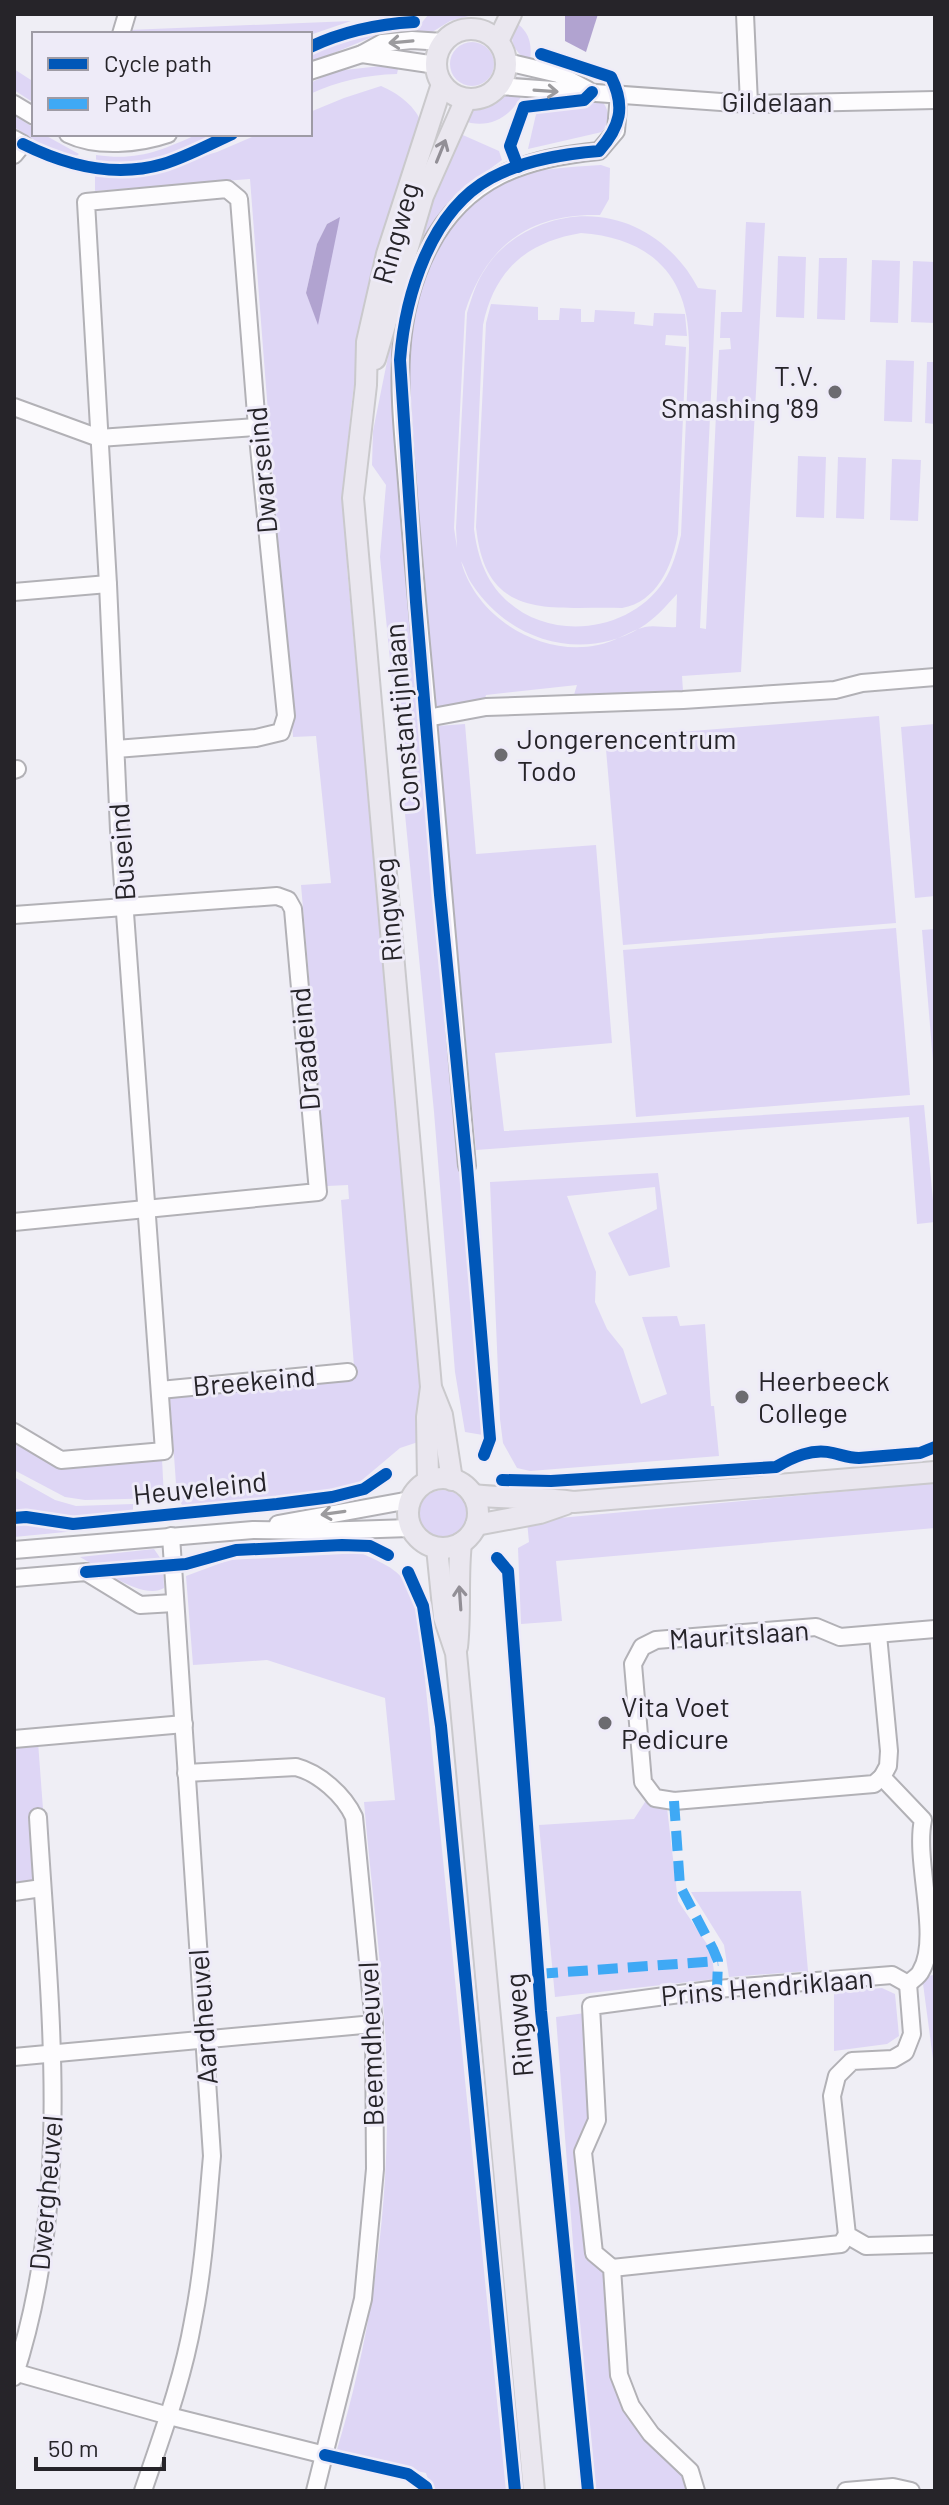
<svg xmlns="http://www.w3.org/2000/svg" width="949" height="2505" viewBox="0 0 949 2505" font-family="Barlow,sans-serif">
<rect width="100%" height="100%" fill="#efeef5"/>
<g fill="#ded6f5" fill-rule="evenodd">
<path d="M429 14H476L450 21 429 34H416L418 27Z"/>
<path d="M351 21 310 35 127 34 128 30Z"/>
<path d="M514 21C530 32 532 44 530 61 512 52 509 39 514 21Z"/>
<path d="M399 25 400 34 372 37 310 63V52L356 31Z"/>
<circle cx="472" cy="64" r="22"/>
<path d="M399 64 397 74C366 75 338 81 310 94V83L335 71Z"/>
<path d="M14 69 34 82V103L14 90Z"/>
<path d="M381 86C398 93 417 107 422 125 399 207 371 289 356 373 345 437 346 503 347 568L405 1183 420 1368 421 1441 400 1448 355 1486 272 1499 183 1506 177 1498 170 1399 177 1395 355 1379 341 1200 349 1199 348 1185 327 1186 301 885 331 883 316 736 293 737 250 179 95 191V174L151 171 217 152 259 134H310V112L344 98ZM338 218H339L318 323 306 293 317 244 327 224Z"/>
<path d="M512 92 523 93C512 117 487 131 462 120L472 109Z"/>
<path d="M595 101 603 102C610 113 610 120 602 132L528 149 537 110Z"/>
<path d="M14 115 34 128V134H43L79 154 74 158 50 153 35 146 36 141 14 127Z"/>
<path d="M456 132 499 151 502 160C450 197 436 227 405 282L421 228Z"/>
<path d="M198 134H221C175 155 147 169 96 163V155C138 161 160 151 198 134Z"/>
<path d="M601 165 610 168 609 199 600 215C529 213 486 246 465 312L454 528 457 548 456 528 467 313C472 297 476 282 486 268 499 247 521 232 543 224 606 201 668 231 698 288L716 290 700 628 706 629 719 350 731 349 730 338H720L721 312H742L746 222 765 223 741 672 682 676 683 691 573 698 577 685 486 695 483 704 436 710 405 366C406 354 405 341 407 329 415 283 453 202 498 182 530 169 567 167 601 165ZM581 233C651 238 690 276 689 348L681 535C677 551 673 567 664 581 629 634 546 643 502 596 484 577 477 553 474 529L483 325C494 270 527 242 581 233ZM461 561C465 568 467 577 472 584 508 640 581 663 640 628 655 619 666 606 677 594L676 627C667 628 654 625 645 627 629 631 615 642 598 645 541 657 476 618 461 561Z"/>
<path d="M778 256 806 257 804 318 776 317Z"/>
<path d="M819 258H847L845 320 817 319Z"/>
<path d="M872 260 900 261 898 323 870 322Z"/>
<path d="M913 261 935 262V323L911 322Z"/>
<path d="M491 304 538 307V320H559L560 308 581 309V322H594L595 310 635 312 634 324 653 326 654 313 685 314 687 336 666 335 665 345 686 347 678 534C672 566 657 602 622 608 548 606 486 622 476 527L486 323Z"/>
<path d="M394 327 390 366 483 1435 465 1432 455 1372 434 1112 380 557 386 485 372 465 373 431Z"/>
<path d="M886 360 914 361 912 422 884 421Z"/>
<path d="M927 362H935V424L925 423Z"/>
<path d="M798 456 826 457 824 518 796 517Z"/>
<path d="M838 457 866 458 864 519 836 518Z"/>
<path d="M892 459 921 460 918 521 890 520Z"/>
<path d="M879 716 896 923 623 945 605 738Z"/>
<path d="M465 724 476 854 596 845 612 1043 495 1053 504 1131 924 1105 935 1222 917 1224 909 1117 476 1150 437 726Z"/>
<path d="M935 724V896L915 898 901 727Z"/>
<path d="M896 928 910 1095 636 1117 623 950Z"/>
<path d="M935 929V1085L922 930Z"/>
<path d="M658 1173 670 1267 629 1276 608 1233 657 1209 655 1187 567 1196 596 1272 595 1302 607 1329 623 1349 641 1404 667 1394 642 1317 677 1316 680 1326 705 1324 711 1406H714L719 1456 530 1471 517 1468 503 1443 500 1419 490 1182Z"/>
<path d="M14 1441 58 1468 162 1459 164 1498 85 1500 65 1497 14 1470Z"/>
<path d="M14 1477 55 1500 76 1506 133 1504V1514L66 1519 31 1513 14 1514Z"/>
<path d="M935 1483V1528L556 1561 562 1621 521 1624 518 1548 529 1542 527 1521Z"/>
<circle cx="443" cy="1514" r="24"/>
<path d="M32 1522 86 1530 14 1537V1524Z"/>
<path d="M154 1549 163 1562 164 1588C143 1601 100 1568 80 1557Z"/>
<path d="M361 1553C403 1572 406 1575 419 1619L506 2491H431L426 2473 336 2453C372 2335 389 2210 387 2087 386 1992 372 1896 364 1802L395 1800 385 1698 267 1660 193 1665 186 1576 229 1560Z"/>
<path d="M38 1742 43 1809 32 1810 38 1889 21 1882 14 1883V1744Z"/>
<path d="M647 1799 658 1808H667L678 1901 711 1950 715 1979 555 1997 539 1825 634 1819Z"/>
<path d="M801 1891 808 1971 729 1977 724 1945 691 1892Z"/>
<path d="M935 1975V2074L922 1976Z"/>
<path d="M882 1988 895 1994 899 2036 887 2044 834 2051V1992Z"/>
<path d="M585 2013 592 2114 580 2153 590 2251 594 2264 608 2275 616 2371 686 2471 690 2491H596L578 2310 556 2017Z"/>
</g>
<g fill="#b1a3d0">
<path d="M565 14H598L586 52 565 41Z"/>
<path d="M340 217 318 325 306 293 317 244 327 224Z"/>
</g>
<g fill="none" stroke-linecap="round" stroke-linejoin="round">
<defs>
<g id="minor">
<path d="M745 14 749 104"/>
<path d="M121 34 127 14"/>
<path d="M362 54 436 65"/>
<path d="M507 62 558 74 588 90"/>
<path d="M310 71 362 54 382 43 412 40 443 42"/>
<path d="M499 86 749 104 935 100"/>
<path d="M14 104 34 116"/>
<path d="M68 134C97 148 139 144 168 134"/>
<path d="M14 139 23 144 14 155"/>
<path d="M14 407 99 438 257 427"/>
<path d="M14 592 108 584"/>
<path d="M427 718 486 707 683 700 835 690 862 683 935 677"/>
<path d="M14 770 17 769"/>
<path d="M14 915 277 896 288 900 293 909 318 1192 14 1222"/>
<path d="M467 1166C453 1017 440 868 428 719 421 645 414 571 408 496 402 410 387 327 429 247 466 177 525 158 599 151L616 131 619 94"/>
<path d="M160 1390 348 1372"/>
<path d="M14 1432 61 1460 164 1451 119 830 108 584 86 202 227 189 239 199 257 427 286 716 281 732 256 738 116 749"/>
<path d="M278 1524 410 1500"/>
<path d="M14 1550 253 1530 319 1531 410 1528"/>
<path d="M14 1578 86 1572 140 1605 174 1603"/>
<path d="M14 1739 184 1724"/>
<path d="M186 1773 296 1767C319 1773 344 1795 354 1817L374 2024 375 2169 363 2299 315 2491"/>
<path d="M882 1777 874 1784 674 1801 655 1798 643 1782 633 1664 642 1647 656 1640 816 1627 840 1637 935 1629"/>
<path d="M14 1892 42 1888"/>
<path d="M908 1984 912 2034 905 2052 893 2059 852 2061 837 2076 832 2096 847 2235 866 2246 935 2244"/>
<path d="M14 2057 374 2024"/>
<path d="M612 2268 841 2244 847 2235"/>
<path d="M14 2372 169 2416 325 2455"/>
<path d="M14 2377C74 2195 49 2004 38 1817"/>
<path d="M143 2491C162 2435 183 2379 193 2321 204 2266 207 2211 212 2156L171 1536"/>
<path d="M696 2491 690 2471 651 2434 631 2406 619 2375 612 2268 594 2253 583 2152 597 2120 591 2006 717 1989 892 1975 908 1984C912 1980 919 1976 921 1971 941 1938 914 1861 923 1820L882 1777 888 1766 889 1751 878 1635"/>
<path d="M846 2491 893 2487 911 2491"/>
</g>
<g id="major">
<circle cx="471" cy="64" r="35"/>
<path d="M498 41 511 14"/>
<path d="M375 359 423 196 466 99"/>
<path d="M432 1390 442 1415 452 1480"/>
<circle cx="443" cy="1513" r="35"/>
<path d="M428 1481 427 1417 431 1387 353 498 366 385 367 342 387 254 442 84"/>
<path d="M473 1495C507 1499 540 1497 574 1502L935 1472"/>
<path d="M476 1525 540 1513 566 1504"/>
<path d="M437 1548 444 1617 456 1653 534 2491"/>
<path d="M457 1647C461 1612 457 1578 461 1543"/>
</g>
</defs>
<use href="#minor" stroke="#b2b1b6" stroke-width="20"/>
<use href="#major" stroke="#cac9cc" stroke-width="24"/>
<use href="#minor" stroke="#fdfcfe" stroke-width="16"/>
<use href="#major" stroke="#eae7ef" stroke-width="20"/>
<g stroke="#3fa9f5" stroke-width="10" stroke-dasharray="20 10" stroke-linecap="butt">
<path d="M674 1801 680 1886 713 1949 718 1961 717 1989"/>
<path d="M538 1974 718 1961"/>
</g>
<defs>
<g id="cycleway">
<path d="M310 47C344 31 377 24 414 22"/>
<path d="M23 144C65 165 115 178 163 164 186 157 210 144 232 134"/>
<path d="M518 167 510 146 524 107 584 100 592 92"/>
<path d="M484 1455 490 1439 467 1166 440 895 416 602 400 360C405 296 430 211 491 178 524 160 563 154 599 151 620 127 626 107 611 77L541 54"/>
<path d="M502 1480 551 1481 776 1467C793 1457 812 1448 833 1453 842 1455 849 1458 859 1458L920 1453 935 1447"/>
<path d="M14 1518 26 1517 73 1524 277 1504 332 1497 364 1489 386 1474"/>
<path d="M497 1558 508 1571 541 2011 588 2491"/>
<path d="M86 1572 186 1564 236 1550 342 1545 370 1546 388 1555"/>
<path d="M408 1572 423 1606 441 1726 515 2491"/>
<path d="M325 2455 408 2474 426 2487 427 2491"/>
</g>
</defs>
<use href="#cycleway" stroke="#eeebf8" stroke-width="17"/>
<use href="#cycleway" stroke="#0057b8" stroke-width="12"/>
</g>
<defs><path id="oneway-shaft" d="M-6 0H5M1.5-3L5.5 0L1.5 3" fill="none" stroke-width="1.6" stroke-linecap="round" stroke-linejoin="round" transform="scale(2)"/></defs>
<g stroke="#9c9b9e">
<use href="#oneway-shaft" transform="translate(401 42) rotate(175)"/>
<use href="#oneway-shaft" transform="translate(546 91) rotate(4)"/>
<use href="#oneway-shaft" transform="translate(333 1513) rotate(172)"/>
</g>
<g stroke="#928f96">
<use href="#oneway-shaft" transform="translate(441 151) rotate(-68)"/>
<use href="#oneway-shaft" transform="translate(460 1598) rotate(-94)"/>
</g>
<g fill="#6c6b70" stroke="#eeebf8" stroke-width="3">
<circle cx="835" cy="392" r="8"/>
<circle cx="501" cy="755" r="8"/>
<circle cx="742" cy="1397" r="8"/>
<circle cx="605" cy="1723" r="8"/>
</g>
<g text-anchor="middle" stroke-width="6" stroke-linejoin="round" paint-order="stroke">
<g font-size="28" fill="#262429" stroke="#eeebf8">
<text x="777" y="112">Gildelaan</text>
<text transform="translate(396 233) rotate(-74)" y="10">Ringweg</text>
<text transform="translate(262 470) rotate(-95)" y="10">Dwarseind</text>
<text transform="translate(402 718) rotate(-95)" y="10">Constantijnlaan</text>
<text transform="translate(122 852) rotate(-94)" y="10">Buseind</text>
<text transform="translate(388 910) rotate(-95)" y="10">Ringweg</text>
<text transform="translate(305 1049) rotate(-95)" y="10">Draadeind</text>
<text transform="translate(254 1381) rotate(-5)" y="10">Breekeind</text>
<text transform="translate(200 1488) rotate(-6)" y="10">Heuveleind</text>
<text transform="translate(739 1635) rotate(-4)" y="10">Mauritslaan</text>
<text transform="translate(767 1987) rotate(-5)" y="10">Prins Hendriklaan</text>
<text transform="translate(203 2017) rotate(-94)" y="10">Aardheuvel</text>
<text transform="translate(519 2025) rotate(-95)" y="10">Ringweg</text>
<text transform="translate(371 2044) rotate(-92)" y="10">Beemdheuvel</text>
<text transform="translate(46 2193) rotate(-85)" y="10">Dwergheuvel</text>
</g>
<g font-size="28" fill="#262429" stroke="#eeebf8" text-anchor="start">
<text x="819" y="386" text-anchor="end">T.V.<tspan x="819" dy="32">Smashing '89</tspan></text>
<text x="517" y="749">Jongerencentrum<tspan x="517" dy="32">Todo</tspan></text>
<text x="758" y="1391">Heerbeeck<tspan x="758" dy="32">College</tspan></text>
<text x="621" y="1717">Vita Voet<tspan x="621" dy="32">Pedicure</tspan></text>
</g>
</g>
<rect width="949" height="2505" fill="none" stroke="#262429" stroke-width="32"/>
<rect x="32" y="32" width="280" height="104" fill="#eeebf8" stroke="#9e9ba5" stroke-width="2"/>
<rect x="48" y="58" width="40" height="12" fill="#0057b8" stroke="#9e9ba5" stroke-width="2"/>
<text x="104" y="72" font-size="24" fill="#262429">Cycle path</text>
<rect x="48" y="98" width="40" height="12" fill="#3fa9f5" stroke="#9e9ba5" stroke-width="2"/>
<text x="104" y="112" font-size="24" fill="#262429">Path</text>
<path d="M36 2457v12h128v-12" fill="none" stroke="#262429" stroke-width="4"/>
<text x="48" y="2457" font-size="24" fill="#262429" stroke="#eeebf8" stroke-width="6" paint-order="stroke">50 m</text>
</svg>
